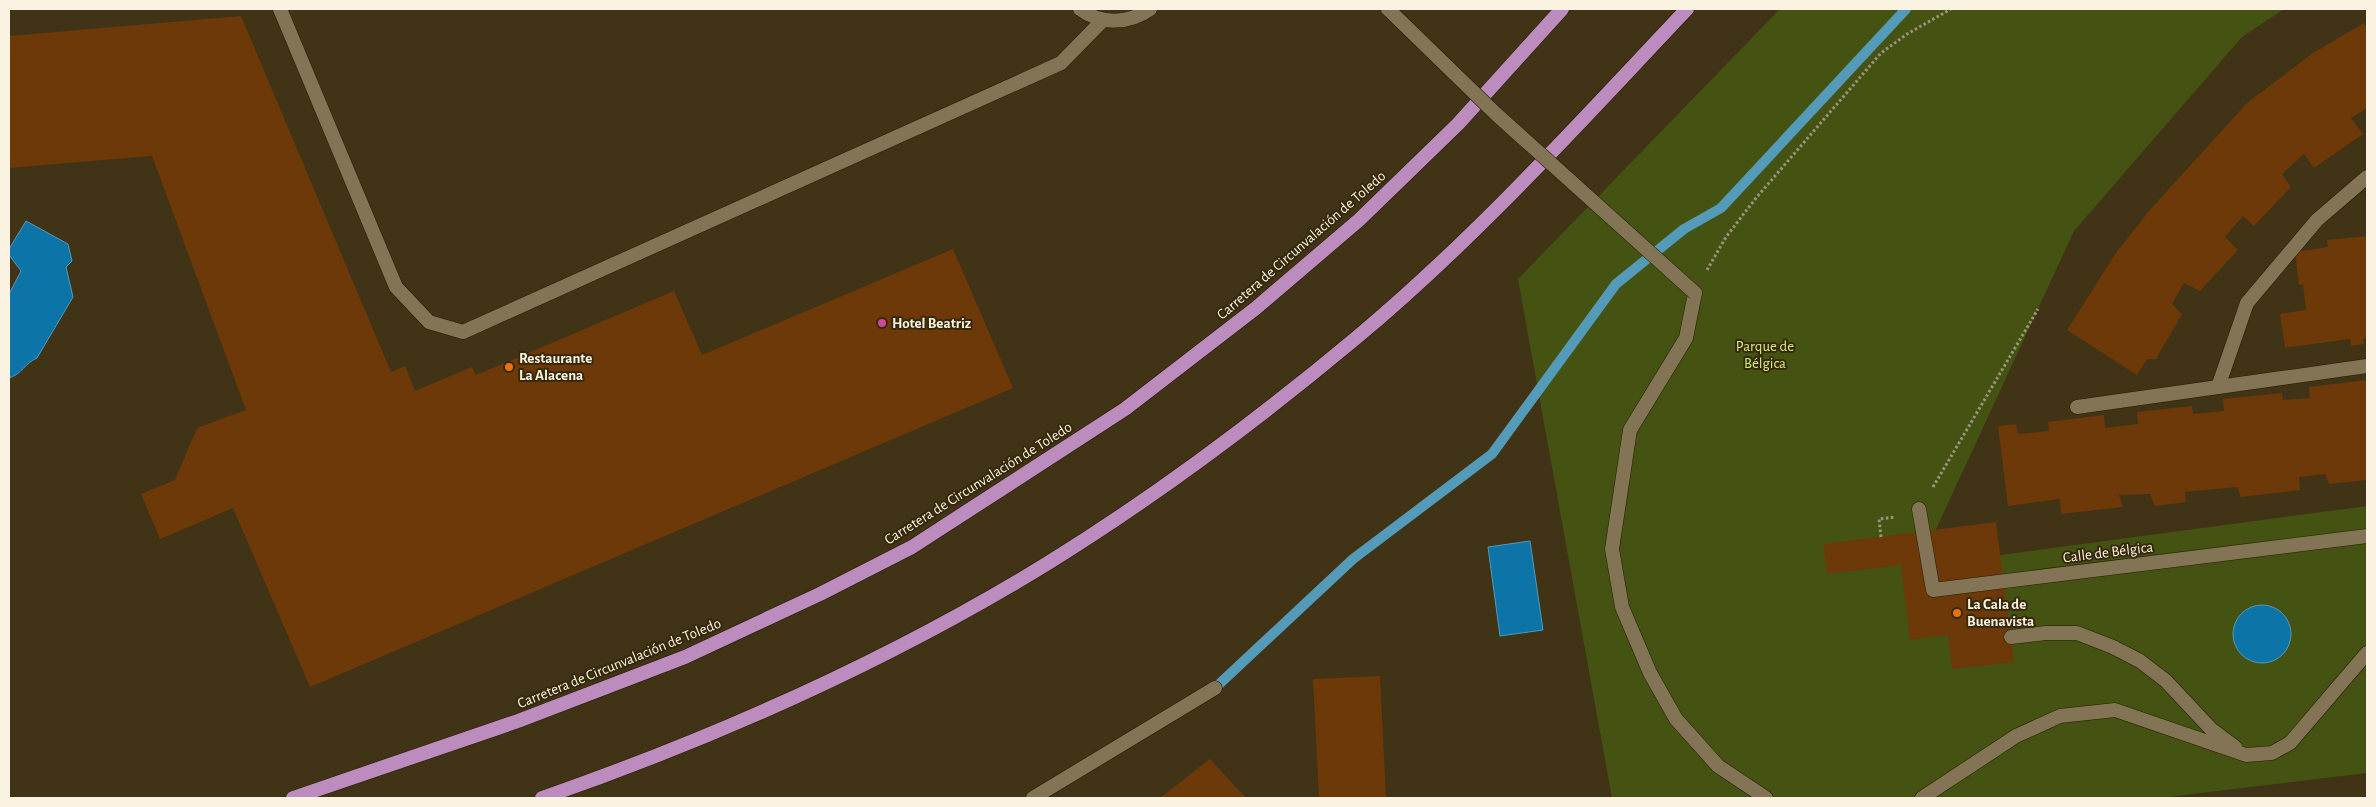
<svg xmlns="http://www.w3.org/2000/svg" width="2376" height="807" viewBox="0 0 2376 807" font-family="'Alegreya Sans',sans-serif">
<rect width="100%" height="100%" fill="#403316"/>
<path fill="#455312" d="M1780 9H2284L2242 37 2074 231 1919 566 2367 506V773L2160 798H1612L1518 279Z"/>
<g fill="#0d74a7" stroke="#549ab9">
<path d="M26 221 68 244 72 261 66 267 73 297 37 358C25 363 22 374 9 378V294L21 271 9 255V249Z"/>
<path d="M1530 541 1543 630 1500 636 1488 547Z"/>
<circle cx="2262" cy="634" r="29"/>
</g>
<g fill="none" stroke-linecap="round" stroke-linejoin="round">
<path stroke="#549ab9" stroke-width="10" d="M1215 688 1353 559 1492 454 1616 284 1684 229 1721 208 1906 9"/>
</g>
<g fill="#6d3909">
<path d="M241 16 391 372 405 366 415 391 472 367 476 375 674 291 702 355 953 249 1013 388 310 687 233 508 160 539 141 494 175 480 197 428 246 410 152 156 9 168V36Z"/>
<path d="M2364 23 2367 27V108L2351 118 2363 134 2314 168 2304 154 2282 174 2291 187 2254 226 2243 216 2225 237 2238 250 2200 291 2184 283 2172 304 2182 314 2156 359H2147L2137 375 2067 330 2116 253 2148 212 2247 103 2313 53Z"/>
<path d="M2367 236V338L2363 339 2364 344 2351 346 2350 339 2285 348 2280 314 2306 310 2303 284 2299 285 2295 252 2328 247 2327 240Z"/>
<path d="M2367 380V480L2329 484 2325 474 2299 477 2300 490 2241 497 2237 487 2185 492 2186 502 2155 506 2150 494 2119 495 2123 507 2061 514 2060 499 2008 506 1998 426 2016 424 2018 434 2049 431 2048 422 2104 415 2105 428 2138 424 2137 412 2192 406 2193 414 2224 411 2223 399 2282 393 2283 400 2310 398 2309 387Z"/>
<path d="M1996 522 2014 662 1952 669 1948 635 1910 640 1901 565 1827 574 1823 544Z"/>
<path d="M1380 676 1386 798H1319L1313 679Z"/>
<path d="M1210 759 1246 798H1160Z"/>
</g>
<g fill="none" stroke-linecap="round" stroke-linejoin="round">
<defs>
<g id="pedestrian">
<path d="M1695 293 1686 338 1630 430 1612 549 1622 607 1650 673 1676 719 1718 766 1766 798"/>
<path d="M1919 509 1933 590 2367 536"/>
<path d="M2011 637 2046 633H2077L2113 647 2140 661 2166 681 2211 729 2235 747"/>
<path d="M1922 798 2016 736 2060 716 2115 710 2246 755 2272 753 2290 743 2367 653"/>
</g>
<g id="minor">
<path d="M280 9 396 287 429 322 463 332 1061 63 1103 20"/>
<path d="M1080 9C1101 25 1129 24 1150 9"/>
<path d="M2218 387 2247 303 2317 220 2367 177"/>
<path d="M2077 407 2367 366"/>
<path d="M1033 798 1215 688"/>
</g>
<g id="trunk">
<path d="M293 798 518 721 685 657 820 594 912 547 1125 409 1256 308 1359 220 1458 124 1562 9"/>
<path d="M542 798C717 737 890 660 1048 563 1156 496 1259 419 1356 338 1476 238 1580 122 1687 9"/>
</g>
</defs>
<use href="#pedestrian" stroke="#271a00" stroke-width="15"/>
<use href="#minor" stroke="#271a00" stroke-width="15"/>
<use href="#trunk" stroke="#271a00" stroke-width="15"/>
<g stroke="#9e947d" stroke-width="3" stroke-dasharray="2.5 2.5" stroke-linecap="butt">
<path d="M1707 270 1726 237 1756 198 1881 53 1907 34 1951 9"/>
<path d="M1933 487 2038 309"/>
<path d="M1881 537 1879 519 1895 517"/>
</g>
<use href="#pedestrian" stroke="#827455" stroke-width="14"/>
<use href="#minor" stroke="#827455" stroke-width="14"/>
<use href="#trunk" stroke="#bc8cbe" stroke-width="14"/>
<defs>
<path id="pedestrian-bridge" d="M1388 9 1496 114 1695 293"/>
</defs>
<use href="#pedestrian-bridge" stroke="#271a00" stroke-width="15" stroke-linecap="butt"/>
<use href="#pedestrian-bridge" stroke="#827455" stroke-width="14"/>
</g>
<circle fill="#d1479c" stroke="#36290b" stroke-width="2" cx="882" cy="323" r="5"/>
<g fill="#e8710a" stroke="#36290b" stroke-width="2">
<circle cx="509" cy="367" r="5"/>
<circle cx="1957" cy="613" r="5"/>
</g>
<g text-anchor="middle" stroke-width="4" stroke-linejoin="round" paint-order="stroke">
<g font-size="15" fill="#fbf3e2" stroke="#36290b">
<text transform="translate(1301 245) rotate(-41)" y="5">Carretera de Circunvalación de Toledo</text>
<text transform="translate(978 483) rotate(-32)" y="5">Carretera de Circunvalación de Toledo</text>
<text transform="translate(2108 552) rotate(-7)" y="5">Calle de Bélgica</text>
<text transform="translate(619 663) rotate(-22)" y="5">Carretera de Circunvalación de Toledo</text>
</g>
<g font-size="15" font-weight="bold" fill="#fbf3e2" stroke="#36290b" text-anchor="start">
<text x="892" y="328">Hotel Beatriz</text>
<text x="519" y="363">Restaurante<tspan x="519" dy="17">La Alacena</tspan></text>
<text x="1967" y="609">La Cala de<tspan x="1967" dy="17">Buenavista</tspan></text>
</g>
<g font-size="15" fill="#d1ee7b" stroke="#36290b">
<text x="1765" y="351">Parque de<tspan x="1765" dy="17">Bélgica</tspan></text>
</g>
</g>
<rect width="2376" height="807" fill="none" stroke="#fbf3e2" stroke-width="20"/>
</svg>
